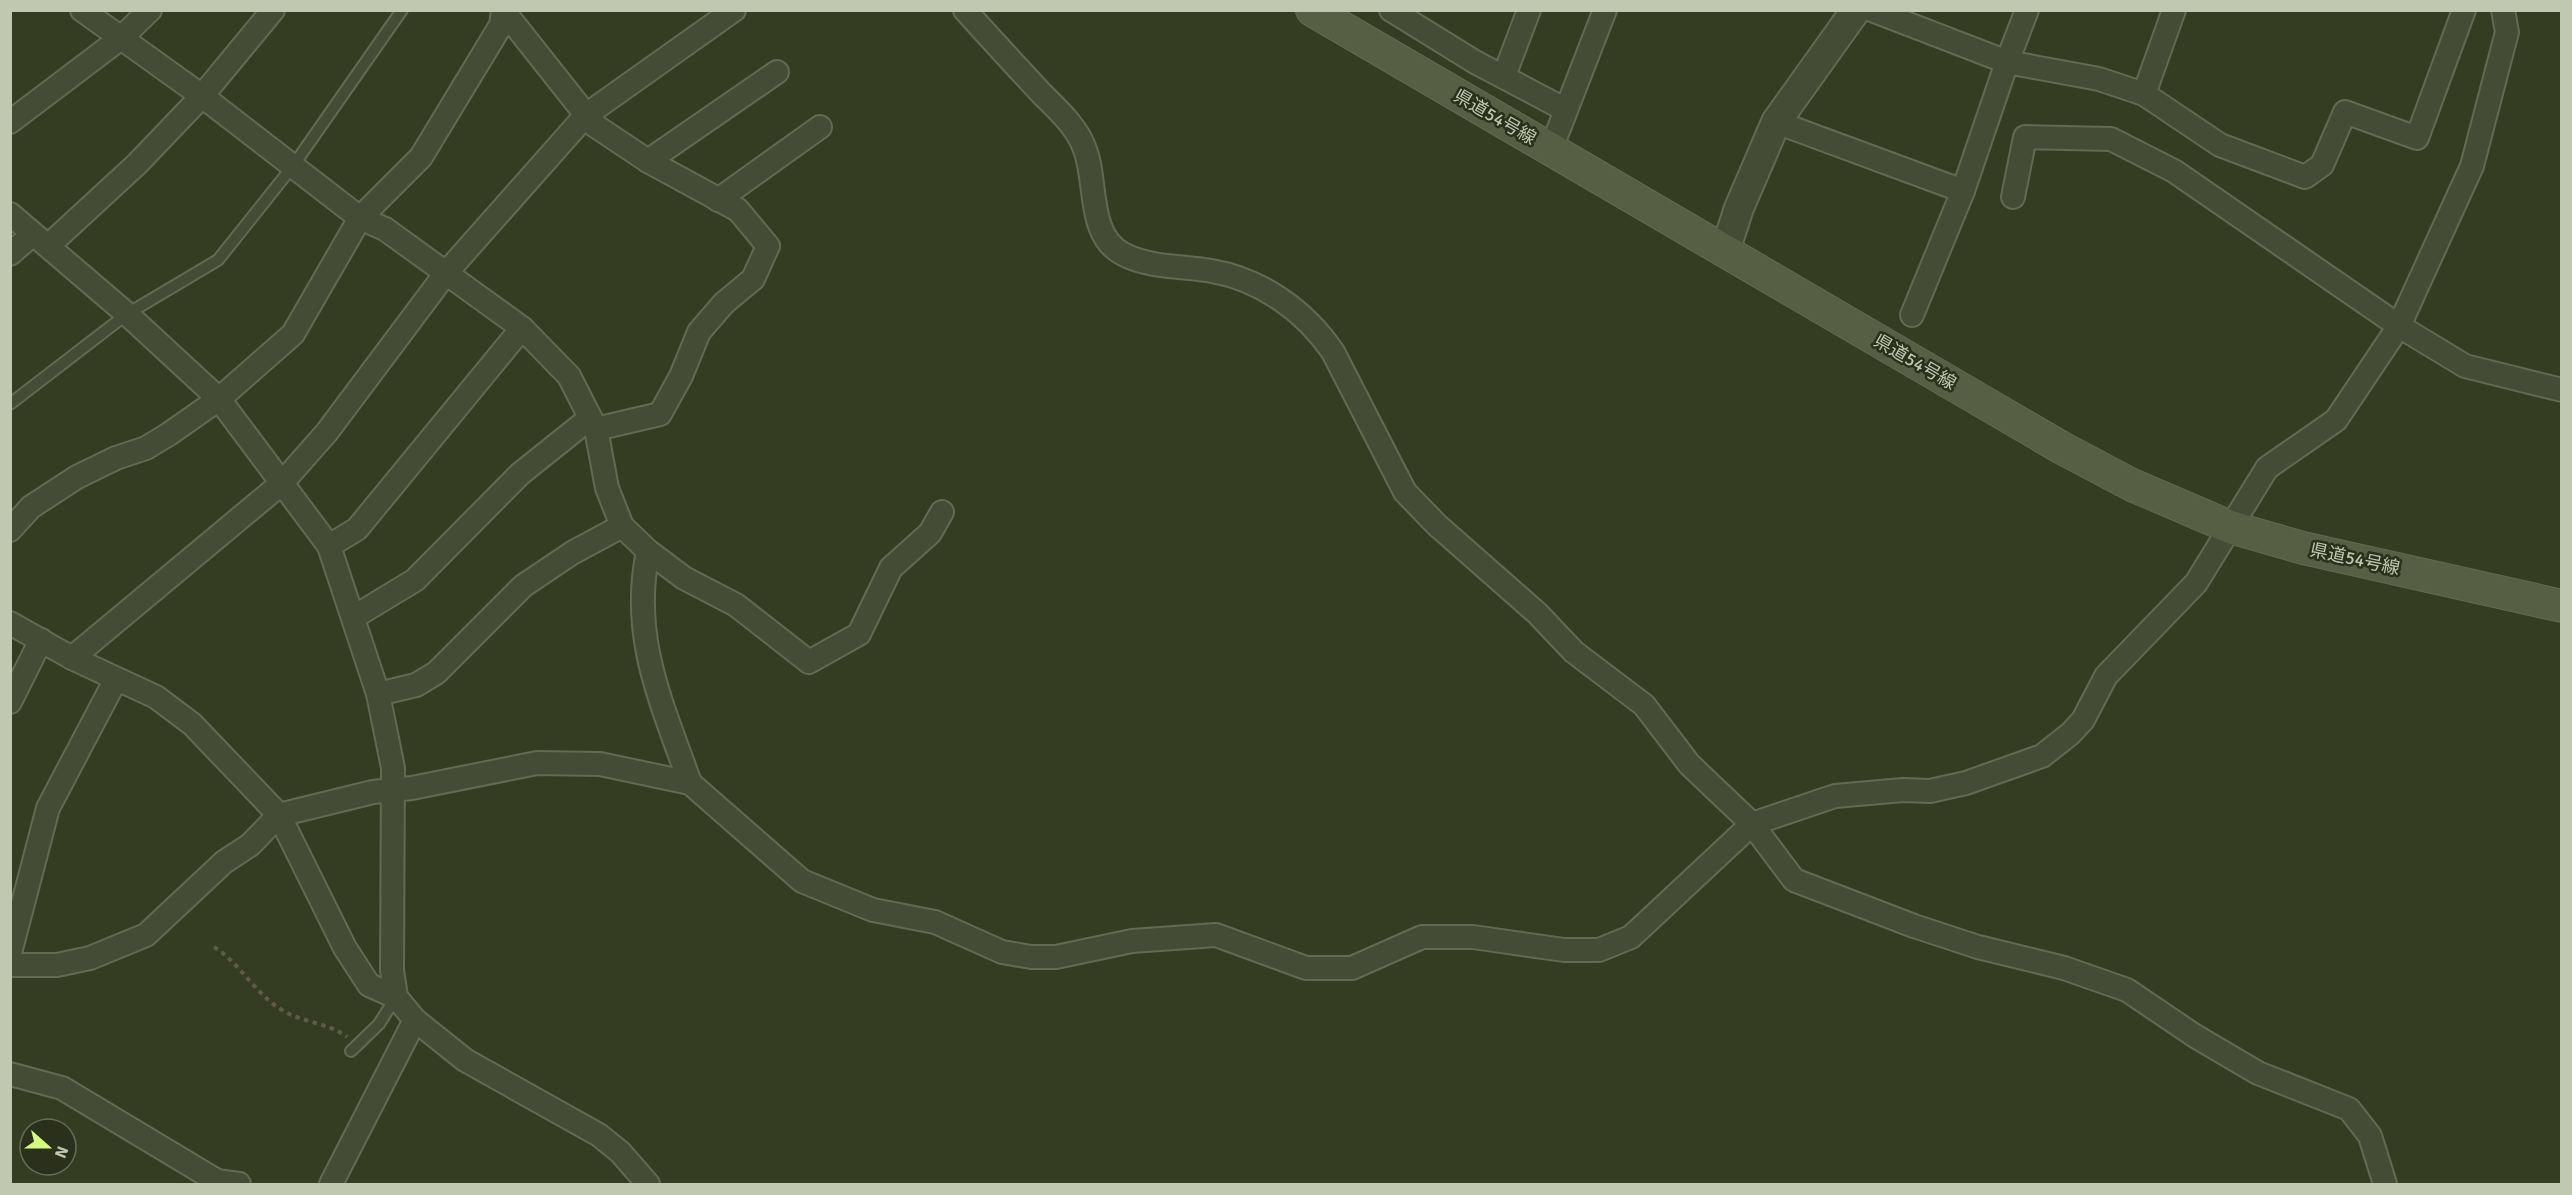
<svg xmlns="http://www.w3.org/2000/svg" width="2572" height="1195" viewBox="0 0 2572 1195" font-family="Signika,'Noto Sans JP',sans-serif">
<rect width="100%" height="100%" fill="#343c21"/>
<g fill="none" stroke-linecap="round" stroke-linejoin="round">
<defs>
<g id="service">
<path d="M10 404 127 314 218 260 293 166 402 10"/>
<path d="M351 1051 379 1024 396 997"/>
</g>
<g id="minor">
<path d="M82 10 202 96 360 218 385 229 522 328 569 376 596 429"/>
<path d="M503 10 594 125 648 161 738 210 768 246 753 279 724 303 699 332 681 376 660 414 596 429 607 488 622 526 648 551C630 638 662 703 690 783"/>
<path d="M965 10C990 38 1016 66 1042 94 1057 109 1076 126 1084 147 1098 179 1086 235 1123 254 1149 268 1184 266 1212 271 1262 280 1305 311 1333 352L1405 492 1437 525 1537 613 1574 652 1644 705 1689 764 1752 824 1794 880 1914 926 1978 947 2064 968 2127 990 2195 1036 2258 1073 2349 1109 2370 1136 2385 1184"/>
<path d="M1391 10 1475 62 1566 110"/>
<path d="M1872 10 2007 62 2027 10"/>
<path d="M1504 76 1529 10"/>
<path d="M2144 94 2174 10"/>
<path d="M10 122 121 38 150 10"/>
<path d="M1776 122 1963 191"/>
<path d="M1551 149 1605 10"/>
<path d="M648 161 777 72"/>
<path d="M2013 197 2025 137 2111 139 2174 171 2399 326 2465 366 2562 390"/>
<path d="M718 200 820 127"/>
<path d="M10 214 127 314 219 399 329 546 378 694 393 768 392 970 396 997"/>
<path d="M48 246 137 164 202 96 273 10"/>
<path d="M10 254 32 235"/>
<path d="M1912 315 1963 191 2007 62 2099 79 2144 94 2220 145 2305 177 2322 165 2345 112 2417 138 2464 10"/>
<path d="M10 530 31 507 77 477 116 458 146 448 169 434 219 399 293 334 360 218 421 157 501 25 503 10"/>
<path d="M329 546 357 529 522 328"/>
<path d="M648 551 684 578 736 605 809 662 859 634 891 568 930 533 942 512"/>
<path d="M354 617 415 580 520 474 590 418"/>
<path d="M10 623 72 658 156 697 192 724 279 815 345 948 369 985 396 997 415 1020 465 1060 599 1135 620 1152 648 1184"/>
<path d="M72 658 282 483 327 432 446 273 586 115 734 10"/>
<path d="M378 694 416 685 436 673 523 586 572 553 622 526"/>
<path d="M10 702 41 640"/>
<path d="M10 953 48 808 116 679"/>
<path d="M10 965H57L90 958 146 935 224 862 250 845 279 815 373 792 412 788 537 763 600 764 690 783 802 881 873 910 935 922 1002 952 1031 957H1056L1132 941 1216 935 1306 968H1352L1422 937H1473L1564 950H1599L1631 937 1752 824 1835 796 1903 790 1930 791 1966 783 2042 756 2070 734 2083 720 2106 676 2196 583 2267 468 2336 420 2399 326 2472 166 2507 32 2503 10"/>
<path d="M10 1074 62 1088 217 1181 239 1184"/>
<path d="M331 1184 415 1020"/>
</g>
<path id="tertiary" d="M1725 251 1739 208 1776 122 1856 10"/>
<path id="secondary" d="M1312 10 2062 448 2132 485 2230 527 2303 548 2562 606"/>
</defs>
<use href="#service" stroke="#636953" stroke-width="14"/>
<use href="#minor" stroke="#636953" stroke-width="26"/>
<use href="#tertiary" stroke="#636953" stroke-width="32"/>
<use href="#secondary" stroke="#636953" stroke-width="34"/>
<path stroke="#605b48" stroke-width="4" stroke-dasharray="4.5 4.5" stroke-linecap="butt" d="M214 947C240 963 255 994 282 1010 303 1023 327 1022 347 1037"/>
<use href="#service" stroke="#454c35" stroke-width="10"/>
<use href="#minor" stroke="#454c35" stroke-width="22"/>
<use href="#tertiary" stroke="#454c35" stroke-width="28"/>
<use href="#secondary" stroke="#565f43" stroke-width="32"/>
</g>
<g text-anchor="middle" stroke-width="5" stroke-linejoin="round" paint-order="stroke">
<g font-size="18" fill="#c0c8b0" stroke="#2a301b">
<text transform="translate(1495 117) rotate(30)" y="6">県道54号線</text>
<text transform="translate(1915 362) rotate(30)" y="6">県道54号線</text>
<text transform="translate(2355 559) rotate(12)" y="6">県道54号線</text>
</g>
</g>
<rect width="2572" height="1195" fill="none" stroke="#c0c8b0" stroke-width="24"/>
<g transform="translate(48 1147) rotate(111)"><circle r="28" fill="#2a301b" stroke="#666d57" stroke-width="1.5"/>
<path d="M0-4.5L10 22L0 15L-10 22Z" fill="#d4fb82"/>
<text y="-9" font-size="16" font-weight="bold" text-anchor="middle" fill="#c0c8b0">N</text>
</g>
</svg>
